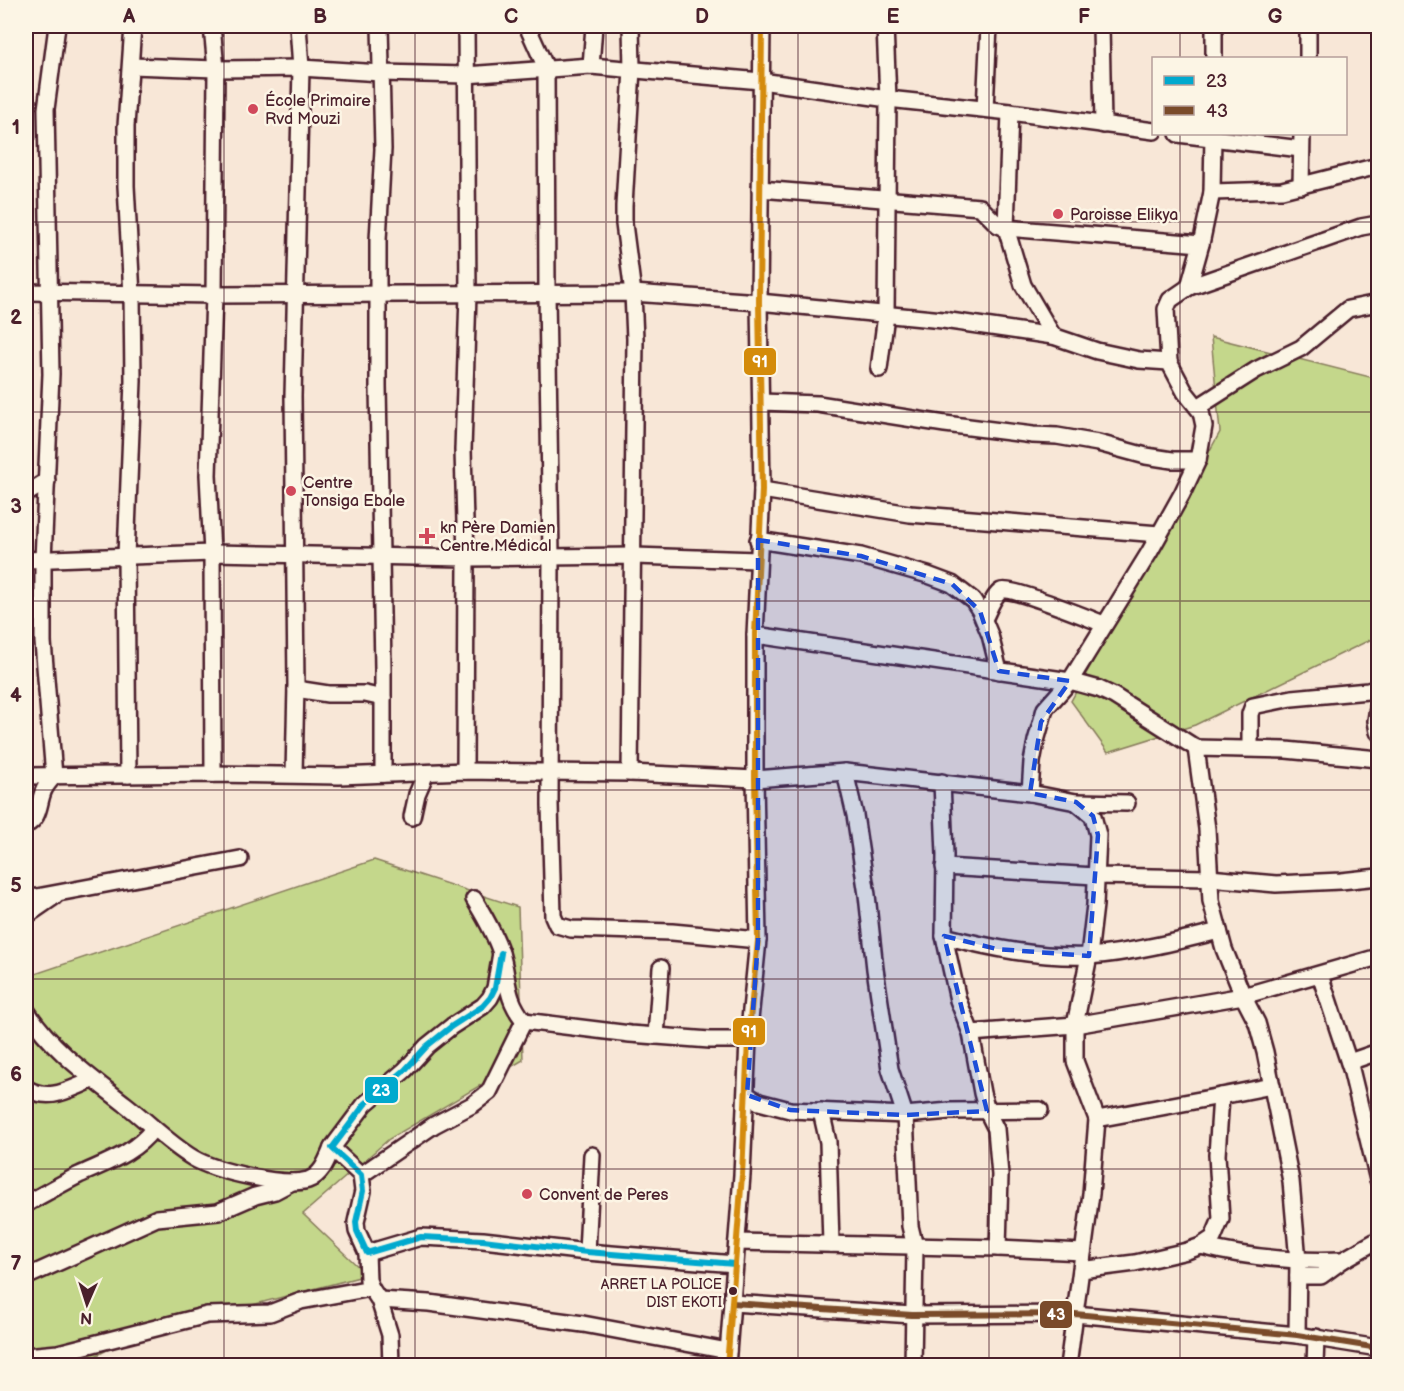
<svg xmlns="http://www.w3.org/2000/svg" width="1404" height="1391" viewBox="0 0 1404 1391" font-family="'Balsamiq Sans',sans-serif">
<rect width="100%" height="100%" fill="#f8e7d7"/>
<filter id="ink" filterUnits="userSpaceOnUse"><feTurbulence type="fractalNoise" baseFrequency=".0167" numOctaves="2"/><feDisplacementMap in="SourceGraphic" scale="12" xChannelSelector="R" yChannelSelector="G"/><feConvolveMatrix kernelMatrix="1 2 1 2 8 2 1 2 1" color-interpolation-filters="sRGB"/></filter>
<g filter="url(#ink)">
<g fill="#c4d78b" stroke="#877b5b" stroke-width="1.5">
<path d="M1211 337 1378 379V636L1195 725 1108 752 1071 701 1220 432Z"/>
<path d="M374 860 518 907 523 1060 389 1139 303 1214 367 1275 133 1336 79 1365H26V977Z"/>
</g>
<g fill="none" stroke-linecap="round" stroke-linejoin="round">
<defs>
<g id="minor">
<path d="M212 26 216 69 214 295 208 475 212 553 213 774"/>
<path d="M380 26 383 149 378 240V386L383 669V774"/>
<path d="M527 26 546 68 547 293 551 556 550 805 553 916 557 925 571 929 672 932 758 940"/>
<path d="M1101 26 1103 125"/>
<path d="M1214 26V58"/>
<path d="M1308 58V26"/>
<path d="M131 66 216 69 301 68 381 73 466 75 591 66 761 81 888 99 1010 112 1154 131"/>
<path d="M591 66 594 26"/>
<path d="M985 109 989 26"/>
<path d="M1010 112 1006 228 1023 285 1053 336"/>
<path d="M1178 134 1301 149"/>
<path d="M1301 186 1302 134"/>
<path d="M760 189 980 207 998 225 1006 228 1201 244"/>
<path d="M1212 192 1282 190 1378 166"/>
<path d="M1189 287 1361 227 1378 224"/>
<path d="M26 292 214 295 633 293 759 302 943 320 1053 336 1097 351 1139 360 1169 362 1185 392 1201 412 1204 426 1198 460 1182 494 1149 553 1070 681 1045 709 1036 741 1032 762 1030 793"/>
<path d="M1169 362 1166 309 1170 300 1189 287 1201 244 1212 192 1213 134"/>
<path d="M879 369 886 315 888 99 885 26"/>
<path d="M761 402 818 404 945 424 1033 435 1057 436 1098 443 1146 456 1172 460H1198"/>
<path d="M1198 407 1256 370 1301 348 1348 309 1378 303"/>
<path d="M762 490 910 514 1159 534"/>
<path d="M26 494 47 481"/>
<path d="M758 540 861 556 928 575 952 584 973 600 980 611 990 635 999 671"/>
<path d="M26 560 212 553 466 558 634 556 758 560"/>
<path d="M984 619C988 612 993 596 1001 591 1010 586 1090 619 1104 624"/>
<path d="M755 635 1070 681 1099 689 1114 696 1196 748"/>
<path d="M296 689 328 694H365L383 698"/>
<path d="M1378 707 1376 721 1378 732"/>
<path d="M1250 748V714L1253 706 1292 698 1368 691 1378 688"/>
<path d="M465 771 466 558 463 450 468 294 466 26"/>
<path d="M845 772 855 815 867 895 875 969 890 1069 905 1115 910 1226 915 1247 913 1366"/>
<path d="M630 773 635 339 633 293 624 224V206L632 69 631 26"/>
<path d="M294 774 296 685 293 396 301 68 298 26"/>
<path d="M128 775 126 556 133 381 132 295 126 186V126L133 26"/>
<path d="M26 776 213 774 339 776 465 771 630 773 755 779 845 772 1030 793 1076 802 1093 816 1098 835 1095 905 1089 956 1075 1025V1061L1097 1119 1091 1194 1068 1366"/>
<path d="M942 782 945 855 944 936 958 1000 971 1033 982 1093 987 1111 996 1129 1000 1175 998 1248"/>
<path d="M1076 802 1127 803"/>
<path d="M412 817 417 794 426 773"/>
<path d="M26 825C40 818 38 805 43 792 45 786 50 781 54 776L43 642V560L51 374 46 109 57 26"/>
<path d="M944 867 1095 876 1209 878 1276 884 1341 881 1378 877"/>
<path d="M26 899 240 859"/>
<path d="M474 899C484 916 494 932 500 950 510 979 503 994 524 1021"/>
<path d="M26 916 55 896"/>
<path d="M944 936C991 948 1039 958 1089 956 1130 953 1179 941 1219 931"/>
<path d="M501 953 495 988 490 998 483 1006 452 1026 427 1046 405 1070 365 1104 332 1148 361 1175 363 1191 356 1222 357 1231 367 1253 421 1237 483 1240 587 1252 735 1264"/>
<path d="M1320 975 1351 1069 1378 1180"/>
<path d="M26 1010C52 1050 88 1075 125 1104 147 1121 168 1143 193 1158 215 1171 283 1187 308 1180 322 1175 327 1160 332 1148"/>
<path d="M971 1033 1075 1025 1243 996 1378 957"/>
<path d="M656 1036 661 968"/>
<path d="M1349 1062 1378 1052"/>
<path d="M26 1088C50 1103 69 1089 93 1080"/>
<path d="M747 1095 759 1102 790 1110 905 1115 950 1111 1040 1110"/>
<path d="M821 1111 828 1142 831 1244"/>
<path d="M1097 1119 1221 1096"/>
<path d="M361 1175 434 1125 472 1105 489 1092 524 1021 630 1034 710 1040H748"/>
<path d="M26 1204C44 1194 61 1184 79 1175 107 1162 134 1154 153 1129"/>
<path d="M737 1242 998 1248 1083 1252"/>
<path d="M1201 1246C1248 1258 1295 1262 1343 1260"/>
<path d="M587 1252 592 1155"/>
<path d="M367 1253 368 1280 371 1288 379 1300 390 1335 391 1366"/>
<path d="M1081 1270 1135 1263 1187 1251 1201 1246 1213 1238 1221 1219 1217 1155 1221 1096 1272 1086"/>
<path d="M1298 1276H1321L1343 1260 1378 1240"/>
<path d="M26 1277 157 1218 218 1212 255 1196 275 1191 292 1182"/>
<path d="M379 1300 429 1303 583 1324 728 1351"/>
<path d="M732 1303 912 1315 1075 1314 1297 1335 1378 1348"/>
<path d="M1297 1335 1298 1261 1291 1181 1265 1052 1257 1023 1243 996 1224 949 1211 901 1207 829 1196 748 1286 750 1378 759"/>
<path d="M26 1356 58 1353 207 1315 270 1313 301 1301 371 1288"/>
<path d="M727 1366 742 1175 748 1040 758 940 755 779V635L762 490 759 302 762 26"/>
<path d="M1315 1366 1316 1337"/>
</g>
</defs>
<use href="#minor" stroke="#4a1f2b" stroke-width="20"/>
<use href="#minor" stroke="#fcf5e5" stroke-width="15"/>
<defs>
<path id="bus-1" d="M501 953 495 988 490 998 483 1006 452 1026 427 1046 405 1070 365 1104 332 1148 361 1175 363 1191 356 1222 357 1231 367 1253 421 1237 483 1240 587 1252 735 1264"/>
<path id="bus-2" d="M732 1303 912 1315 1075 1314 1297 1335 1378 1348"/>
<path id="bus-3" d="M727 1366 742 1175 748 1040 758 940 755 779V635L762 490 759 302 762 26"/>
</defs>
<use href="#bus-1" stroke="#fcf5e5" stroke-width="10"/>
<use href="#bus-2" stroke="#fcf5e5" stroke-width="10"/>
<use href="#bus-3" stroke="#fcf5e5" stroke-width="10"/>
<use href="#bus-1" stroke="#00a9ce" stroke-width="6"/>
<use href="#bus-2" stroke="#7a4b2a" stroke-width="6"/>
<use href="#bus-3" stroke="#d48b09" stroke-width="6"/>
</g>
</g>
<path fill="#1d4ed8" fill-opacity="0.2" stroke="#1d4ed8" stroke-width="4.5" stroke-dasharray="12 8" stroke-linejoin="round" d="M758 540 861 556 952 584 980 611 999 671 1070 681 1041 722 1030 793 1076 802 1093 816 1098 835 1089 956 997 949 944 936 987 1111 905 1115 790 1110 747 1095 758 940Z"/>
<path fill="none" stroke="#4a1f2b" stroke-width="1.5" stroke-opacity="0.55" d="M224 26V1366M415 26V1366M606 26V1366M798 26V1366M989 26V1366M1180 26V58M1180 134V1366M26 222H1378M26 412H1378M26 601H1378M26 790H1378M26 979H1378M26 1169H1378"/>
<g fill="#d1495b" stroke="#fcf5e5" stroke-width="2">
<circle cx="253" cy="109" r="6"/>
<circle cx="1058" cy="214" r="6"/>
<circle cx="291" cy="491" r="6"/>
<path d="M424 527h6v6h6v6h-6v6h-6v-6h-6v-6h6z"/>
<circle cx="527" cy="1194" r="6"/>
</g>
<circle fill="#4a1f2b" stroke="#fcf5e5" stroke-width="2" cx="733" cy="1291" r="5"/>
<g text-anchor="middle" stroke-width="5" stroke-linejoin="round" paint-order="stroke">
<g font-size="14" fill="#4a1f2b" stroke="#fcf5e5" text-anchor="end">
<text x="722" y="1289">ARRET LA POLICE<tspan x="722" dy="18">DIST EKOTI</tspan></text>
</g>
<g font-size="16" fill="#4a1f2b" stroke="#fcf5e5" text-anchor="start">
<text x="265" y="106">École Primaire<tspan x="265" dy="18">Rvd Mouzi</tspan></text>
<text x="1070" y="220">Paroisse Elikya</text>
<text x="303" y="488">Centre<tspan x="303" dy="18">Tonsiga Ebale</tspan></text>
<text x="440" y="533">kn Père Damien<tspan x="440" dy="18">Centre Médical</tspan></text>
<text x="539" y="1200">Convent de Peres</text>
</g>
</g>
<g stroke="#fcf5e5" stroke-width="2">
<rect x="743" y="347" width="34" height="29" rx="6" fill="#d48b09"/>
<rect x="732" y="1017" width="34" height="29" rx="6" fill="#d48b09"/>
<rect x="364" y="1076" width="35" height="28" rx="6" fill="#00a9ce"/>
<rect x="1039" y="1300" width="34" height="29" rx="6" fill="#7a4b2a"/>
</g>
<g font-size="16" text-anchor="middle" font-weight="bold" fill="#fff">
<text x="760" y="367">91</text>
<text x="749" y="1037">91</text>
<text x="381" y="1096">23</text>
<text x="1056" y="1320">43</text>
</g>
<rect width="1404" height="1391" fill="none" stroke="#fcf5e5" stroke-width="66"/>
<rect x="1152" y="57" width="195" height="78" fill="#fcf5e5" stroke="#b59f9b" stroke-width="1.5"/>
<rect x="1164" y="76" width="30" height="9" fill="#00a9ce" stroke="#b59f9b" stroke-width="1.5"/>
<text x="1206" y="87" font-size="18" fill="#4a1f2b">23</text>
<rect x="1164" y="106" width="30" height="9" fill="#7a4b2a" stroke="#b59f9b" stroke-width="1.5"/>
<text x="1206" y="117" font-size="18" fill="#4a1f2b">43</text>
<g transform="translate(87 1304) rotate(183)" stroke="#fcf5e5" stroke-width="4.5" paint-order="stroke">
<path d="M0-4.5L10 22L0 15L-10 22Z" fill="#4a1f2b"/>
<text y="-9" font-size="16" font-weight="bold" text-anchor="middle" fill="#4a1f2b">N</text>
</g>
<rect x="33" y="33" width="1338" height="1325" fill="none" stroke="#4a1f2b" stroke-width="2"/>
<g font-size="20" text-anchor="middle" font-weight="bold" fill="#4a1f2b">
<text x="129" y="23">A</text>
<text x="320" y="23">B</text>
<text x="511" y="23">C</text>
<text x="702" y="23">D</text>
<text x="893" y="23">E</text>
<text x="1084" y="23">F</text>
<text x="1275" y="23">G</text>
<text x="16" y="134">1</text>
<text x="16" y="324">2</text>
<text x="16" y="513">3</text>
<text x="16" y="702">4</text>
<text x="16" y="892">5</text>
<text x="16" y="1081">6</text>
<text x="16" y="1270">7</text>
</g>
</svg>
